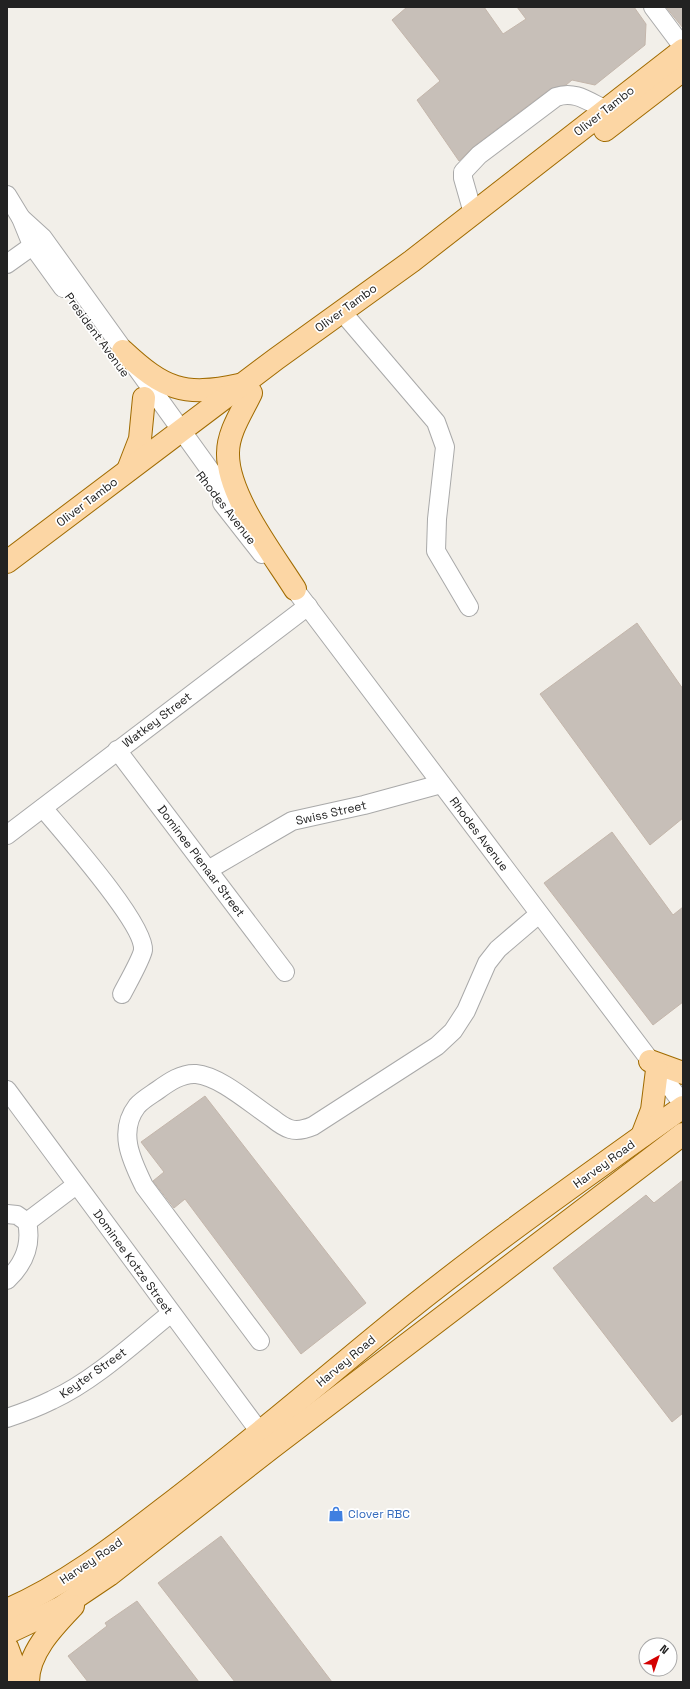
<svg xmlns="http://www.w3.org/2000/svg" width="690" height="1689" viewBox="0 0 690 1689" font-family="'Space Grotesk',sans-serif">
<rect width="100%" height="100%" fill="#f2efe9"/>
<g fill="#c7bfb8" stroke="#c4b6ab">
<path d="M407 7H484L503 34 526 19 517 7H634L646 24 645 45 595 85 572 80 566 85 550 89 473 147 459 161 417 100 440 81 392 20Z"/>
<path d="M666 7H683V28Z"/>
<path d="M637 623 683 689V818L650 845 540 694Z"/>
<path d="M612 832 673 915 683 907V1002L653 1025 544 883Z"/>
<path d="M205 1096 366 1303 301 1354 185 1199 174 1208 153 1181 164 1172 141 1142Z"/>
<path d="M683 1180V1413L672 1422 553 1268 646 1195 654 1203Z"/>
<path d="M221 1536 332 1682H235L158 1583Z"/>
<path d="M137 1601 199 1682H88L68 1656 107 1626 105 1623Z"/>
</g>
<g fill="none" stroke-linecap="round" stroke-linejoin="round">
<defs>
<g id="minor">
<path d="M653 7 683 47"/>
<path d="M7 195 21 218 32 245 63 288"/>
<path d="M473 213 463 178V172L479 155 556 97C575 90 589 102 606 110"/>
<path d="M21 218 43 238 238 509"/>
<path d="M7 264 42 239"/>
<path d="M349 320 436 422 445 447 437 519 436 551 469 607"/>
<path d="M222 503 262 554"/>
<path d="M287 579 683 1104"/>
<path d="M117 750 285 972"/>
<path d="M43 808C63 832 145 924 143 950 142 958 126 986 122 994"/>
<path d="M7 835 308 606"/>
<path d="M208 870 292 821 364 805 441 784"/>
<path d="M7 1090 268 1443"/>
<path d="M7 1214 17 1215 27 1222C32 1245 24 1264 7 1280"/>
<path d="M27 1222 76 1185"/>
<path d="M260 1341 144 1186C132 1161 117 1132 137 1106 142 1100 151 1095 158 1090 169 1082 182 1073 196 1074 220 1076 252 1105 272 1118 277 1122 283 1127 290 1129 297 1131 306 1129 313 1126L437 1046 453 1031 466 1011 487 963 498 949 539 914"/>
<path d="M7 1418C22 1413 38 1407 52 1400 95 1380 134 1343 170 1314"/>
</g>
<g id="major">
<path d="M605 130 683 70"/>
<path d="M123 351C164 389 183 397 239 385"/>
<path d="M251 393C242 412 228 432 228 453 227 495 273 554 295 589"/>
<path d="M128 470 140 439 144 398"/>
<path d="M7 562 276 359 412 261 683 50"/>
<path d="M650 1061 683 1073"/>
<path d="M642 1136 652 1110 657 1070"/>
<path d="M7 1610C64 1585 114 1547 163 1509 238 1452 308 1392 381 1332 477 1253 581 1180 683 1107"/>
<path d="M7 1633 60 1608 109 1575 271 1448 683 1134"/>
<path d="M7 1647 20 1682"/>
<path d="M28 1682C28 1652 54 1626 73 1606"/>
</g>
</defs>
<use href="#minor" stroke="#a9a9a9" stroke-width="20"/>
<use href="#major" stroke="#a06b00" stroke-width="24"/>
<use href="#minor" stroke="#fff" stroke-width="18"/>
<use href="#major" stroke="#fcd6a4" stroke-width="22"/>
</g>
<defs>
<symbol id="shop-bare" viewBox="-9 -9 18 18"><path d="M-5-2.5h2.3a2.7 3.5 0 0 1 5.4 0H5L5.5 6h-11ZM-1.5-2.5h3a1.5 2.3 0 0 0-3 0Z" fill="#3f7fe0" stroke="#fff" stroke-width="2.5" paint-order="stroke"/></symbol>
</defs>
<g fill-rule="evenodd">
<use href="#shop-bare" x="325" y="1503" width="22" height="22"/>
</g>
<g text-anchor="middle" stroke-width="3.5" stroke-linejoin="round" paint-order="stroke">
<g font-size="12" fill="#222" stroke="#fff">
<text transform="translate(604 111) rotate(-38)" y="4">Oliver Tambo</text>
<text transform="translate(346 308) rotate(-36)" y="4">Oliver Tambo</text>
<text transform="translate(97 335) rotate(54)" y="4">President Avenue</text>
<text transform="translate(87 502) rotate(-37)" y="4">Oliver Tambo</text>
<text transform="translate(226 508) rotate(52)" y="4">Rhodes Avenue</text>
<text transform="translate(157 720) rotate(-37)" y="4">Watkey Street</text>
<text transform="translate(331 813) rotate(-13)" y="4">Swiss Street</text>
<text transform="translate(479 834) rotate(53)" y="4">Rhodes Avenue</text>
<text transform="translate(201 861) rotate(53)" y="4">Dominee Pienaar Street</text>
<text transform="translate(604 1164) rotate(-36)" y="4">Harvey Road</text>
<text transform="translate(133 1262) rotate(54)" y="4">Dominee Kotze Street</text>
<text transform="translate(346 1361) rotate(-40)" y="4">Harvey Road</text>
<text transform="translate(93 1373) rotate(-35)" y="4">Keyter Street</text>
<text transform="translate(91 1561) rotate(-34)" y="4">Harvey Road</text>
</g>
<g font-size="12" fill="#366cbe" stroke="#fff" text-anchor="start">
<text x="348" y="1518">Clover RBC</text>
</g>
</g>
<rect width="690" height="1689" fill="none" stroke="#222222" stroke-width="16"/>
<g transform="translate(658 1657) rotate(40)"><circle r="19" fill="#ffffff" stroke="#a7a7a7"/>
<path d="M0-3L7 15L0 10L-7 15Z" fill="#d40000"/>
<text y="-6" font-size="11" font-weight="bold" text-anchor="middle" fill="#222222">N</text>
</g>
</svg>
